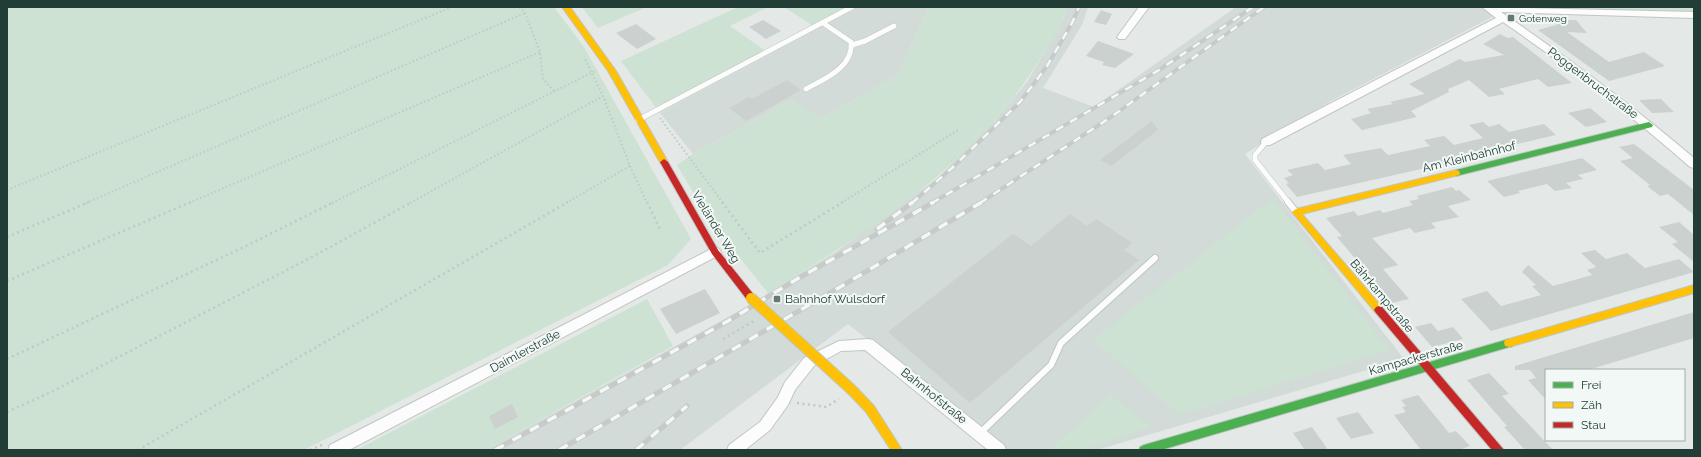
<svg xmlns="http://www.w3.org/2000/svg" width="1701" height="457" viewBox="0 0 1701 457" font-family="Raleway,sans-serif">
<rect width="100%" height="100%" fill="#e4e9e7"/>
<g fill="#d2dbd7">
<path d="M858 7H929L897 76 820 119 791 100 693 154 660 113Z"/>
<path d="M1067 7H1088L1082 25 1043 88 1094 107 1236 7H1482L1494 16 1331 101 1245 154 1404 359 1097 450H1006L848 324 680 450H486L759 300 768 293 834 253 938 178 996 119 1027 82 1063 19Z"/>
</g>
<g fill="#cde2d3">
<path d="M7 7H554L584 47 691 239 668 265 304 450H7Z"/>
<path d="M582 7H647L598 28Z"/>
<path d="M738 7H768L730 26 770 54 660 113 621 61Z"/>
<path d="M784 7H858L818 29Z"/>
<path d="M929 7H1067C1062 25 1051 40 1042 55 980 162 871 230 768 293L710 221 677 165 693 154 791 100 820 119 897 76Z"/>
<path d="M1495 7H1694V13Z"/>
<path d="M1273 198 1389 350 1179 415 1093 340Z"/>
<path d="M647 299 673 346 486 450H356Z"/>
<path d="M1110 395 1151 427 1083 450H1049Z"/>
</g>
<g fill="#cbd1ce">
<path d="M1101 10 1112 14 1106 25 1094 22Z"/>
<path d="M763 20 781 31 766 39 749 27Z"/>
<path d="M1553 20H1576L1587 33 1567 32 1609 62 1644 52 1665 66 1609 81 1538 30 1556 25 1558 26Z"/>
<path d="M636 24 656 39 637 49 616 33Z"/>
<path d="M1500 34 1508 38 1513 37 1572 83 1548 87 1538 79 1499 89 1505 94 1489 97 1469 80 1448 89 1449 92 1411 111 1417 117 1362 130 1351 119 1371 113 1367 109 1393 104 1390 102 1425 94 1409 84 1460 59 1465 62 1504 55 1483 44Z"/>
<path d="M1098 41 1134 54 1115 68 1102 65 1104 62 1086 56Z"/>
<path d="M787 80 801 90 746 121 729 108 749 97 752 99Z"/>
<path d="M1661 99 1674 112 1652 113 1639 100Z"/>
<path d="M1590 108 1607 122 1586 127 1568 113Z"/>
<path d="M1152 121 1158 130 1111 166 1100 160Z"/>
<path d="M1483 122 1489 127 1499 124 1509 132 1544 124 1556 135 1437 163 1439 165 1297 197 1286 184 1289 183 1284 178 1293 175 1287 170 1318 163 1325 170 1351 164 1343 155 1381 148 1388 155 1430 146 1424 140 1444 136 1454 145 1483 138 1469 125Z"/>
<path d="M1634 144 1694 190V215L1668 194 1660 196 1647 186 1650 185 1620 161 1633 158 1619 147Z"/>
<path d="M1582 158 1597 170 1578 175 1583 179 1566 183 1572 188 1555 191 1547 184 1518 191 1520 193 1504 197 1487 181Z"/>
<path d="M1452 187 1456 191 1459 190 1471 200 1448 206 1459 217 1431 223 1436 228 1415 233 1410 228 1372 238 1398 265 1383 269 1409 299 1392 303 1372 283 1375 282 1337 237 1342 236 1326 218 1354 211 1358 216 1380 210 1383 213 1413 205 1409 201 1419 199 1417 196Z"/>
<path d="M1070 214 1087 226 1096 219 1132 243 1124 250 1139 260 970 403 888 332 1013 234 1031 246Z"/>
<path d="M1679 222 1694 235V262L1672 244 1678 242 1659 227Z"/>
<path d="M1595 250 1606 259 1627 253 1645 268 1679 259 1694 272 1491 331 1461 299 1487 291 1501 306 1541 295 1532 286 1536 285 1522 272 1528 265 1553 286 1592 275 1587 270 1596 267 1581 253Z"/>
<path d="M705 289 720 313 676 334 660 309Z"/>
<path d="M1694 312V338L1588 370H1546V400L1528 380 1536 378 1530 370H1515V366Z"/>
<path d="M1431 323 1438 331 1453 327 1463 339 1432 347 1415 327Z"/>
<path d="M1489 373 1509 394 1502 396 1553 450H1525L1504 427 1507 426 1467 380Z"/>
<path d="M1418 395 1449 433 1456 431 1470 446 1459 450H1421L1394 415 1406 412 1402 407 1406 406 1401 400Z"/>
<path d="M512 404 518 417 495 429 489 416Z"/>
<path d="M1358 412 1374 433 1351 439 1336 418Z"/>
<path d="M1312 427 1328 450H1305L1293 433Z"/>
</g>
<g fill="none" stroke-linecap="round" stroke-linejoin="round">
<defs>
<g id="lane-far1">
<path d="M852 45 865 41 894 26"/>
<path d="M806 89C824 79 854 67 851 42L823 23"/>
<path d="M638 120 852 7"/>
<path d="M1266 142 1255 155V160L1289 203"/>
</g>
<g id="lane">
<path d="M1288 202 1296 212"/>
<path d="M980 433 1051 365 1061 343 1155 258"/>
</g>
<g id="street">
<path d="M1139 7H1149L1125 39H1119L1117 37Z"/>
<path d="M1482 7 1694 12V18L1501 12C1568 58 1632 105 1694 158V168L1690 167C1630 114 1568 67 1503 22L1270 145H1262L1261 142 1262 139 1496 18Z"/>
<path d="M715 247 719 249 721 252 719 255 349 450H328L330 445Z"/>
<path d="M868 339 873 340 1004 445 1006 450H988L865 350 841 351 814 366 795 390 788 405 770 430 745 450H727L729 445 760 422 778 397 785 382 804 358 839 341Z"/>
</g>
<g id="fast">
<path d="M1649 122 1653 125 1652 127 1456 176 1452 173 1456 170Z"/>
<path d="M1509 339 1513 340 1514 343 1513 346 1509 347 1161 450H1139L1140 447 1144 445Z"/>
</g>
<g id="slow">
<path d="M562 7H570L616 71 668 162 667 164H661L608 71Z"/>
<path d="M1456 170 1459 171 1460 173 1459 175 1302 214 1382 307 1384 310 1382 313 1379 314 1376 313 1292 212 1296 209Z"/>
<path d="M1694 285V293L1509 347 1505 346 1504 343 1505 340 1509 339Z"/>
<path d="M852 386 856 387 874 406 902 450H891L866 412 848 393 847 390 848 387Z"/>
</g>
<g id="jam">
<path d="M664 159 668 162 718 250 754 295 756 298 754 301H748L712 254 660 162Z"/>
<path d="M1379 306 1382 307 1504 450H1492L1376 313 1374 310 1376 307Z"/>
</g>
</defs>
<use href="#lane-far1" stroke="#c1c6c4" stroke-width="6"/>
<use href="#lane" stroke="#c1c6c4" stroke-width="8"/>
<use href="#street" stroke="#c1c6c4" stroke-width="2"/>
<use href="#fast" stroke="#bfc7c4" stroke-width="2"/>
<use href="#slow" stroke="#bfc7c4" stroke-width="2"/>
<use href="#jam" stroke="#bfc7c4" stroke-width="2"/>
<g stroke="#c1c9c5" stroke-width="2" stroke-dasharray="1.5 2.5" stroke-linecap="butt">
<path d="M519 7 525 13 540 52 543 79 555 92"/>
<path d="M660 118 723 203"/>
<path d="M630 166 647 203"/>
<path d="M7 190 452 7"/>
<path d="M86 203 525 13"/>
<path d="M189 203 540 52"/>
<path d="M332 203 597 70"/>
<path d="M410 203 603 96"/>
<path d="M566 203 630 166 603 96 584 57"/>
<path d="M841 203 958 130"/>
</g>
<g stroke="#c1c9c5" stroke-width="2.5" stroke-dasharray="2 3.5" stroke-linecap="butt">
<path d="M647 202 660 229"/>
<path d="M722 202 760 253 843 202"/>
<path d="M7 237 89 202"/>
<path d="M7 281 191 202"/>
<path d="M723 339 754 321"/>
<path d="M7 359 246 246 334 202"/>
<path d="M797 403 826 407 839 399"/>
<path d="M7 412 51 392 312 257 412 202"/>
<path d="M138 450 568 202"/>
<path d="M310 450 322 445"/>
</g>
<use href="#lane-far1" stroke="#fbfcfb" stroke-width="5"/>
<use href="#lane" stroke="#fbfcfb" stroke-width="6"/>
<use href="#street" fill="#fbfcfb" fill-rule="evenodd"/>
<use href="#fast" fill="#4caf50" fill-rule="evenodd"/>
<use href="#slow" fill="#ffc107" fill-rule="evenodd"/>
<use href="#jam" fill="#c62828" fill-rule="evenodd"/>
<defs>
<g id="rail-far1">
<path d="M912 203 952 168 1020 102 1047 66 1072 23 1079 7"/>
<path d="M932 203 1159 70 1253 7"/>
<path d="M980 203 1111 117 1264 7"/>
</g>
<g id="rail">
<path d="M877 229 913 202"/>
<path d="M495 450 728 321 797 279 934 202"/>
<path d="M559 450 847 283 982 202"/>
<path d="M636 450 687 406"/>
</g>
</defs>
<use href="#rail-far1" stroke="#c7cac9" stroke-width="4"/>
<use href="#rail" stroke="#c7cac9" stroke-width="5"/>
<use href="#rail-far1" stroke="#f2f8f5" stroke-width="2.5" stroke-dasharray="8" stroke-linecap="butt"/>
<use href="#rail" stroke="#f2f8f5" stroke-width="3.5" stroke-dasharray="10" stroke-linecap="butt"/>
<defs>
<path id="slow-bridge" d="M751 298 852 390"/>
</defs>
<use href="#slow-bridge" stroke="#bfc7c4" stroke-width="12" stroke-linecap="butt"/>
<use href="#slow-bridge" stroke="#ffc107" stroke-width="10"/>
</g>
<g fill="#667973" stroke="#f2f8f5" stroke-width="1.5">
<rect x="1507" y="14" width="8" height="8" rx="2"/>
<rect x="773" y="295" width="8" height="8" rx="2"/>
</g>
<g text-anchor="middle" stroke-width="4" stroke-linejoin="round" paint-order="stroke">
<g font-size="10" fill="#223d35" stroke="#f2f8f5" text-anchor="start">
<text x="1519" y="22">Gotenweg</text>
</g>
<g font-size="12" fill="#223d35" stroke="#f2f8f5">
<text transform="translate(1593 83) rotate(37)" y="4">Poggenbruchstraße</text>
<text transform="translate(1469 157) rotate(-14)" y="4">Am Kleinbahnhof</text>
<text transform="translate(716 227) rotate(59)" y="4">Vieländer Weg</text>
<text transform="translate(1382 296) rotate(50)" y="4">Bährkampstraße</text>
<text transform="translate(525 351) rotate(-28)" y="4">Daimlerstraße</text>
<text transform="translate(1416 358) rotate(-16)" y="4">Kampackerstraße</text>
<text transform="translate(934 396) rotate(39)" y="4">Bahnhofstraße</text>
</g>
<g font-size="12" fill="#223d35" stroke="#f2f8f5" text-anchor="start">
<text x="785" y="303">Bahnhof Wulsdorf</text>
</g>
</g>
<rect width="1701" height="457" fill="none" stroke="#223d35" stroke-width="16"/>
<rect x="1545" y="369" width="140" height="72" fill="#f2f8f5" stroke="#9fada8"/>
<rect x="1553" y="382" width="20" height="6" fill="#4caf50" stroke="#9fada8"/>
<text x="1581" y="389" font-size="12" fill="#223d35">Frei</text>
<rect x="1553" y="402" width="20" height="6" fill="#ffc107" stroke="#9fada8"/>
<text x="1581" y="409" font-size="12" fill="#223d35">Zäh</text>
<rect x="1553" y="422" width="20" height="6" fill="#c62828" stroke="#9fada8"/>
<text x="1581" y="429" font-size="12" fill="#223d35">Stau</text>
</svg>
